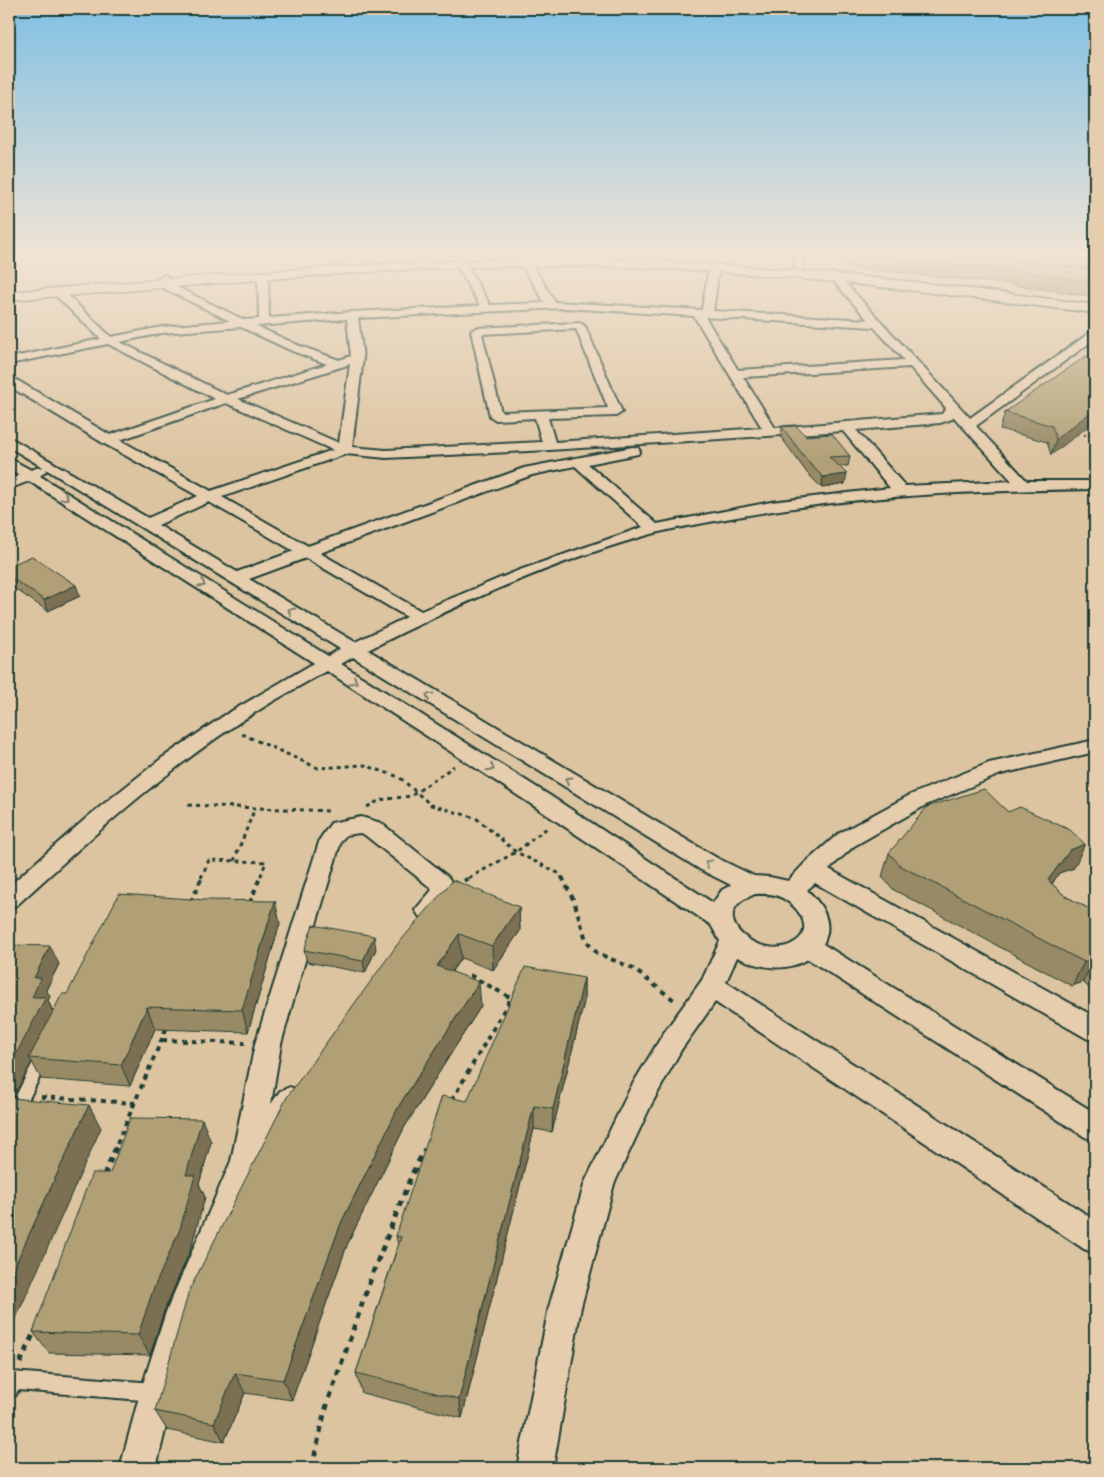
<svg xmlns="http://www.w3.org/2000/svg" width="1104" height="1477" viewBox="0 0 1104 1477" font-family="'Playpen Sans',sans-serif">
<rect width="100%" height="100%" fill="#ddc4a0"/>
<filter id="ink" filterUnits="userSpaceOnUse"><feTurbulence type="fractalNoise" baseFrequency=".02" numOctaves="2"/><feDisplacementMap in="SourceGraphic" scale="10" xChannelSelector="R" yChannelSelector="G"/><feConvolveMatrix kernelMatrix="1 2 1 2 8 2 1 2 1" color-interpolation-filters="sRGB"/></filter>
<g filter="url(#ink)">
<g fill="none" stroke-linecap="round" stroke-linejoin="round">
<defs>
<g id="lane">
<path d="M42 1052 47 1054 49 1058 14 1129 9 1130V1110L37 1054Z"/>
<path d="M12 1372 154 1383 160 1386 163 1392 160 1398 154 1401 18 1390 15 1396 9 1399V1374Z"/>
</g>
<g id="street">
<path d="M796 256H805L802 270 799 271 794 268Z"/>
<path d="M526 260 531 263 555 302 702 310 709 268 714 265 719 268 713 311 868 320 829 276 834 273 837 274 970 418 1091 332 1095 331V339L976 426 1027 481H1095V489C972 491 859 495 737 517 711 522 684 526 659 532 558 559 460 603 368 650L717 858 754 876 770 877 788 881 804 864 838 834 910 795 989 763 1095 740V752L1001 774 926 805 854 846 829 869 1095 1017V1041L1086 1038 815 883 807 890C823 905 834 924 823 944L1095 1113V1141L1085 1137 808 959C784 973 761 968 737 957L726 982 1095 1220V1253L1084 1249 715 1002 681 1050 651 1105 614 1184 581 1307 553 1468H517L549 1307 585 1182 631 1087 663 1034 702 980 720 941 711 925 537 808 327 671C274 699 223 731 176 768 120 810 69 858 17 905L9 908V886L91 814 162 758 225 715 314 663 29 481 9 489V480L19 475 9 468V458L31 470 39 467 44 468 9 447V437L148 518 198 496 103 443 9 386V377L13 378 110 435 215 399 108 344 9 364V358L101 339 54 294V290H62L111 337 162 327 230 321 165 289 160 283 159 278 164 275 167 276 173 285 244 320 259 319 258 276 263 273 268 276 269 318 352 312 480 306 456 264 461 261 466 264 490 305 545 303 521 263ZM565 308 694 316 762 428 555 442 548 418 616 416 622 412 585 326 580 323 476 328 471 331 490 416 496 420 535 418 542 442 386 450 352 447 363 358 358 318ZM705 317 874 327 904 360 738 370ZM347 319 351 356 339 360 300 346 256 326ZM241 327 292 351 327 364 227 395 120 342 162 333ZM576 329 608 408 501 412 482 334ZM350 364 339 443 238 399 344 366ZM910 367 946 408 942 414 775 428 743 377ZM226 403 333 450 211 491 120 440ZM953 416 1012 481 905 486 856 430 940 423 952 419ZM843 431 890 488 771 502 657 524 588 464 638 454 640 451 638 448 633 447 524 468 308 546 222 497 346 454 386 458 550 450ZM575 466 643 527 517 571 421 611 320 553 532 475ZM44 468 340 649 328 656 40 476 46 471ZM209 502 294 551 237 572 158 525ZM306 558 407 617 355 642 249 579ZM353 657 701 870 731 885 722 890 713 903 552 797 341 664ZM755 894C762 894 771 893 778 896 795 902 817 928 795 942 768 961 716 928 738 904 742 899 749 897 755 894Z"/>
<path d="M361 817 381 823 447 876 458 890 435 916 427 919 419 916 415 910 432 890 431 888 365 835 360 833 346 835 341 841 293 1001 281 1044 271 1104 280 1091 290 1087 300 1091 304 1100 300 1109 257 1170 198 1312 174 1393 156 1468H120L140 1393 166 1312 231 1161 255 1044 320 839 331 823Z"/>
</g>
<path id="secondary" d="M555 258C736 261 915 280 1095 305V313C914 291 739 266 555 266 373 266 191 287 9 300V292C191 277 372 261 555 258Z"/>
</defs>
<use href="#lane" stroke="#1f3d34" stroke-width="4"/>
<use href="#street" stroke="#1f3d34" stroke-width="4"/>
<use href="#secondary" stroke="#1f3d34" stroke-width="3"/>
<path stroke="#1f3d34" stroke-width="2" stroke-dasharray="2 2" stroke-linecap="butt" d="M1084 435 1095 433"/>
<g stroke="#1f3d34" stroke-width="3" stroke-dasharray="4 4" stroke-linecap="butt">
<path d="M242 734 318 768 364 765 399 777 431 805 476 818 516 852 560 874 562 878"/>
<path d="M188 805 329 811"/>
<path d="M367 807 380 800 411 796 454 766"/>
<path d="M234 861 255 808"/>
<path d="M201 878 209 860 266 862 260 878"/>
<path d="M469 878 516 852 547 828"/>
</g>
<g stroke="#1f3d34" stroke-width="4" stroke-dasharray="5 5" stroke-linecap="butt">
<path d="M562 877 574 901 586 940 597 953 632 968 674 1000"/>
<path d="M464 881 471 877"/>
<path d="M191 902 202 877"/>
<path d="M250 903 260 877"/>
<path d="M162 1040 245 1043"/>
<path d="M41 1097 135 1103"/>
<path d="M452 1100 511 998 468 974"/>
<path d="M117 1144 167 1027"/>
</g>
<g stroke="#1f3d34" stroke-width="5" stroke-dasharray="6 6" stroke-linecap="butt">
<path d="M104 1175 118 1143"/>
<path d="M20 1363 35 1330"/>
<path d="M312 1468 324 1414 372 1275 412 1174 425 1149"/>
</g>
<use href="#lane" fill="#e6cdae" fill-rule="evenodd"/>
<use href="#street" fill="#e6cdae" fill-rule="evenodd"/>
<use href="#secondary" fill="#e6cdae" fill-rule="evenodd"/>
</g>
<g fill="#988a65" stroke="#1f3d34" fill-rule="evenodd">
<path d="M838 256H1095V297L1008 284 846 267 837 259ZM1028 257H1031L1030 263 1027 262Z"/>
<path d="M1095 359 1051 455 1047 442 1000 429 1005 412Z"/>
<path d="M782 427 850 456 848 466H838L845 484 822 488 807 473 781 437Z"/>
<path d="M9 566 80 596 48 611 9 585Z"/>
<path d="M1008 812 1074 868 1059 873 1052 884 1065 896 1095 912V990L1092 991 1083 982 1072 986 894 890 882 877 889 853Z"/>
<path d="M519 907 520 931 493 970 461 958 452 971 481 1006 404 1128 347 1245 292 1400 245 1393 224 1442 167 1430 155 1411 397 945Z"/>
<path d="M280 923 248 1032 155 1029 130 1086 41 1079 32 1062 16 1092H9V945L59 964 46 990 50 996 48 1001 53 1011 67 994Z"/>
<path d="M376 949 365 973 307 962 304 950Z"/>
<path d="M584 978V1002L552 1132 534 1129 462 1418 362 1393 356 1373 398 1245 396 1236 467 1101Z"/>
<path d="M211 1142 199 1184 205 1197 190 1251 164 1311 150 1355 49 1353 33 1332 110 1173Z"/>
</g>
<g fill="#7c7052" stroke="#1f3d34">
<path d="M1095 409V421L1051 455 1056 439Z"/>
<path d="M847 474 845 484 822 488 823 477Z"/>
<path d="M76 585 80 596 48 611 44 600Z"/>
<path d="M1085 844 1074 868 1059 873 1038 904 1048 880 1070 850Z"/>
<path d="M275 901 280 923 248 1032 242 1010Z"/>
<path d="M519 907 520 931 493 970 492 946Z"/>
<path d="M459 934 461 958 440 989 437 966Z"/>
<path d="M374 936 376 949 365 973 363 961Z"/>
<path d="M50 946 59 964 46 990 50 996 48 1001 55 1016 29 1058 32 1062 16 1092 9 1080V1068L32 997 34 978Z"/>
<path d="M1095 958 1083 982 1072 986 1084 962Z"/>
<path d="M584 978V1002L552 1132 553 1109Z"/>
<path d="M479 982 481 1006 404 1128 347 1245 292 1400 283 1380 341 1223 400 1104Z"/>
<path d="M1095 984V990L1092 991Z"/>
<path d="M147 1007 155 1029 130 1086 121 1065Z"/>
<path d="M89 1105 101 1128 9 1334V1278Z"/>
<path d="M534 1106V1129L462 1418 459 1399Z"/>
<path d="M202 1119 211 1142 199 1184 205 1197 190 1251 164 1311 150 1355 138 1335Z"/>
<path d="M235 1373 245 1393 224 1442 214 1423Z"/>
</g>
<g fill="#b1a075" stroke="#1f3d34">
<path d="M867 256H964L1095 270V282L1011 270Z"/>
<path d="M1050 256H1095V260Z"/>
<path d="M1086 356 1095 359V409L1056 439 1052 426 1005 412Z"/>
<path d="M796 426 806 436 832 434 850 456 829 457 847 474 823 477 809 463 782 427Z"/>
<path d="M32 556 76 585 44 600 9 576V566Z"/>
<path d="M984 789 1008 812 1020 807 1070 830 1085 844 1070 850 1048 880 1065 896 1095 912V958L1084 962 901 866 889 853 927 807Z"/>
<path d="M453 880 519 907 492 946 459 934 437 966 479 982 400 1104 341 1223 283 1380 235 1373 214 1423 155 1411 189 1291 287 1097 397 945Z"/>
<path d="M119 894 206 900 275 901 242 1010 147 1007 121 1065 29 1058 62 994H67Z"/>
<path d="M313 925 374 936 363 961 304 950Z"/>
<path d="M9 945 50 946 34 978H41L32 997H46L9 1068Z"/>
<path d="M525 967 584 978 553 1109 534 1106 459 1399 356 1373 401 1237 396 1236 442 1096 467 1101Z"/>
<path d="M12 1098 89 1105 9 1278V1104Z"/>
<path d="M130 1118 202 1119 186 1175H195L180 1229 153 1290 138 1335 33 1332 92 1173H110Z"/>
</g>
<defs><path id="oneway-chevron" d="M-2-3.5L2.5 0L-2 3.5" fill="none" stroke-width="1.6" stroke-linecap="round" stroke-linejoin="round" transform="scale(1.25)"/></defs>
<g stroke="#797e6b">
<use href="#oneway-chevron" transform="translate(65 497) rotate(32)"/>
<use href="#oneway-chevron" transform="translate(202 584) rotate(32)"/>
<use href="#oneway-chevron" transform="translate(291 611) rotate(-149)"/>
<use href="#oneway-chevron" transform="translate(354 681) rotate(32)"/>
<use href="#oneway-chevron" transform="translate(429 696) rotate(-149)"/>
<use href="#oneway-chevron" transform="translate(491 768) rotate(33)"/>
<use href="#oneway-chevron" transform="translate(568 780) rotate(-149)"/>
<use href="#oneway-chevron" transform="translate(708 863) rotate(-151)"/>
</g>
</g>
<linearGradient id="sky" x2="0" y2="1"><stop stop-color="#80c0e4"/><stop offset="0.55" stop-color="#f0e4d4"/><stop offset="1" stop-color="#f0e4d4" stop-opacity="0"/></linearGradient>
<rect width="1104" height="462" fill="url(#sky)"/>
<rect width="1104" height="1477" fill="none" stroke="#e6cdae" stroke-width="30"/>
<rect x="15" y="15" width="1074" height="1447" fill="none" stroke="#1f3d34" stroke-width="2" filter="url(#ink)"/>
</svg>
